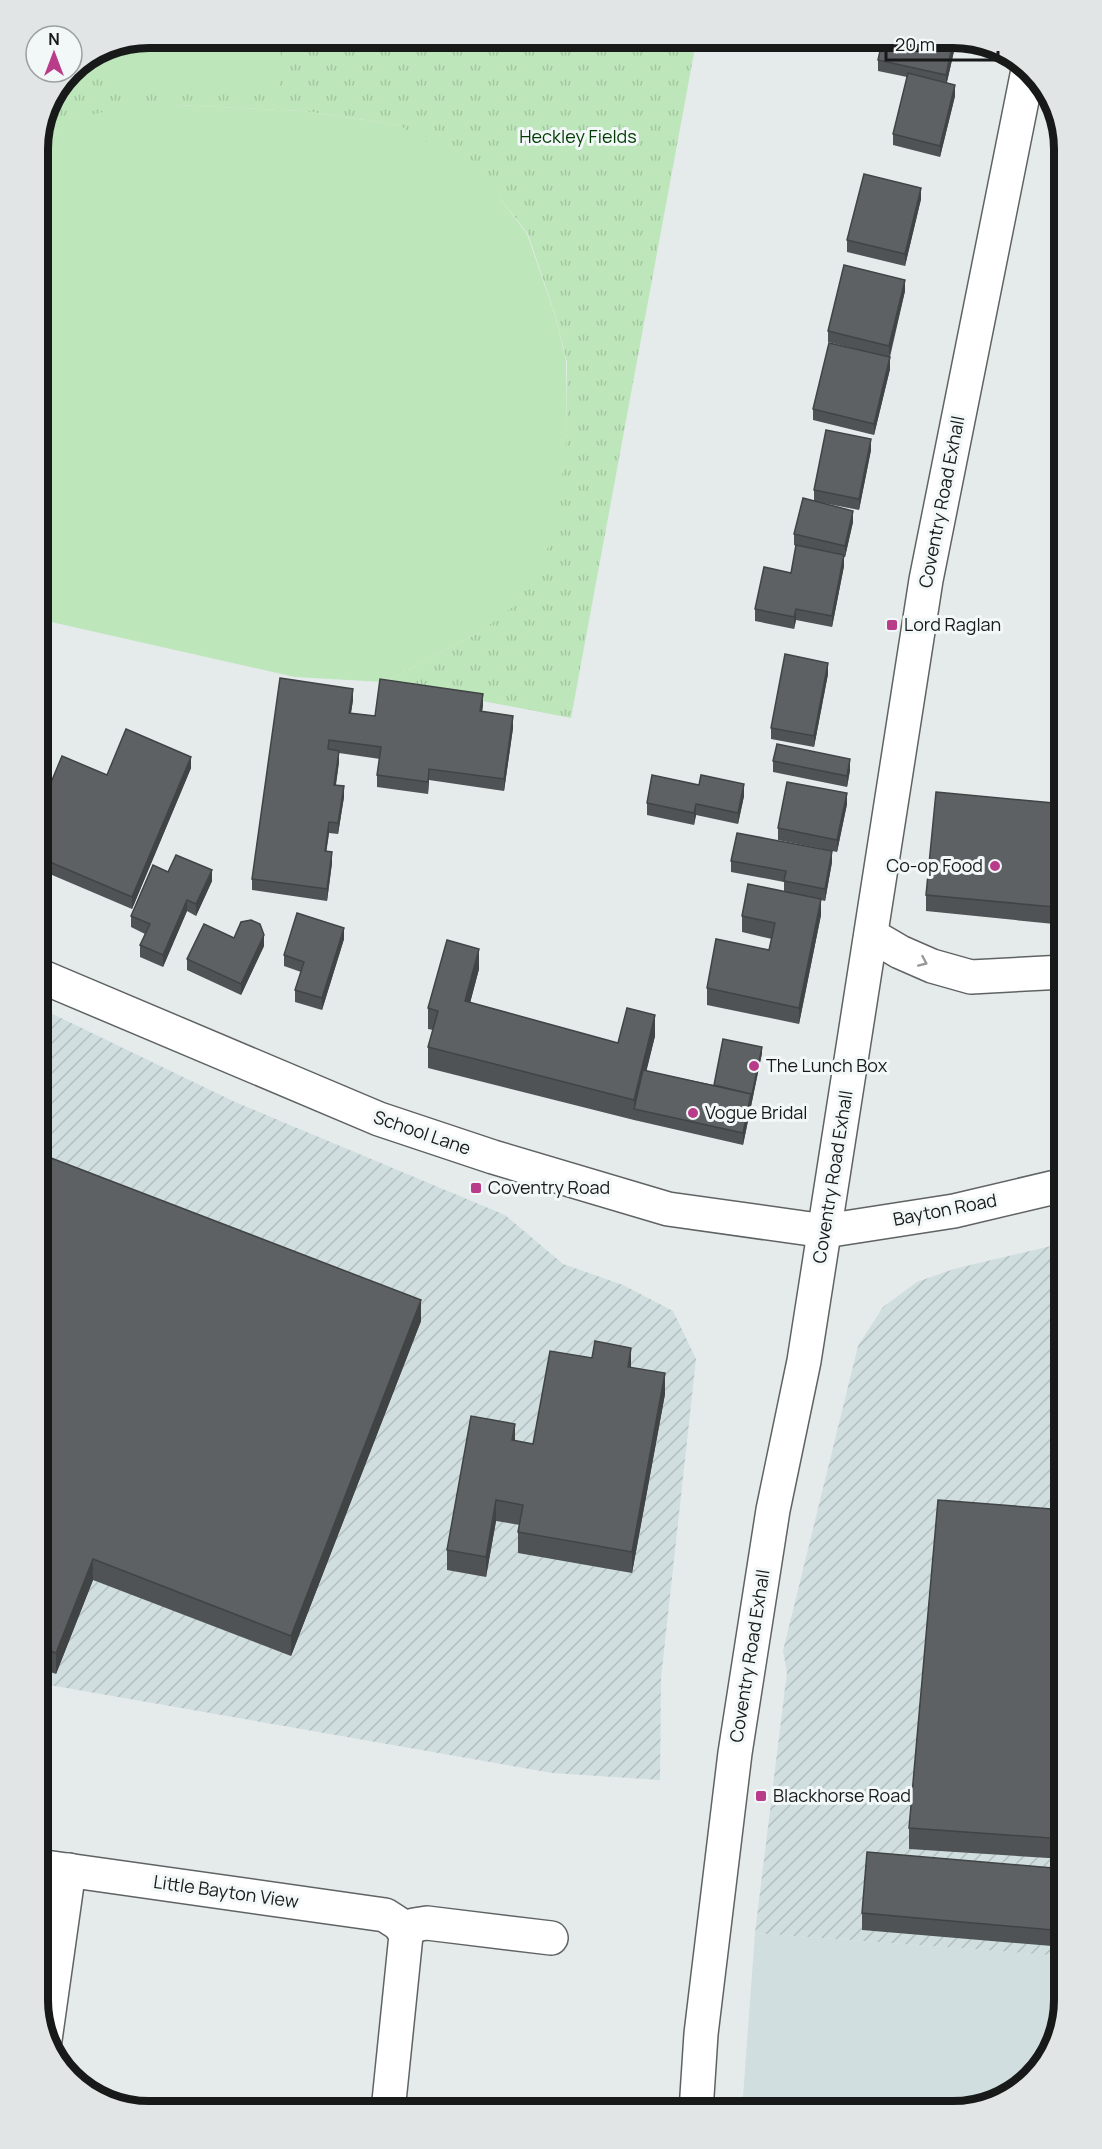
<svg xmlns="http://www.w3.org/2000/svg" width="1102" height="2149" viewBox="0 0 1102 2149" font-family="Manrope,sans-serif">
<defs>
<pattern id="industrial-furrows" width="10" height="10" patternUnits="userSpaceOnUse" patternTransform="scale(1.5)"><rect width="10" height="10" fill="#d0dedf"/><path d="M-1 1l2-2M0 10L10 0M9 11l2-2" fill="none" stroke="#b2bebf"/></pattern>
<pattern id="park-tufts" width="24" height="20" patternUnits="userSpaceOnUse" patternTransform="scale(1.5)"><rect width="24" height="20" fill="#bee6bb"/><path d="M3 7l-1-3M5 7V3M7 7l1-3M15 17l-1-3M17 17v-4M19 17l1-3" fill="none" stroke="#a3c5a0"/></pattern>
</defs>
<rect width="100%" height="100%" fill="#e5eaea"/>
<path fill="#d0dedf" d="M755 1933 1064 1956V2001L1046 2062 996 2103 953 2111H742Z"/>
<g fill="url(#industrial-furrows)">
<path d="M38 1007 235 1102 505 1215 563 1264 623 1285 673 1311 696 1359 661 1678 660 1780 553 1773 38 1683Z"/>
<path d="M1064 1243V1956L755 1933 787 1672 783 1651 858 1346 883 1307 917 1282 954 1269Z"/>
</g>
<path fill="url(#park-tufts)" d="M149 38H677L696 42 571 718 384 682 480 632 567 436V362L555 314 528 234 499 197 399 125 303 111 176 105 60 129 38 155V142L72 69 106 46Z"/>
<g fill="#bee6bb">
<path d="M149 38H281L280 94 104 85 105 47Z"/>
<path d="M176 105 303 111 399 125 469 168 499 197 527 234 555 315 566 360 567 434 555 530 541 564 515 605 480 632 384 682 295 677 38 619V155L60 129 88 116 124 106Z"/>
</g>
<g fill="none" stroke-linecap="round" stroke-linejoin="round">
<defs>
<g id="minor">
<path d="M871 935 900 952 932 966 971 977 1064 972"/>
<path d="M38 975 379 1119 493 1157 668 1209 825 1231 954 1211 1064 1185"/>
<path d="M38 1866 385 1915 399 1924 406 1935 388 2111"/>
<path d="M406 1935 414 1925 427 1923 551 1938"/>
<path d="M45 2040 69 1870"/>
</g>
<path id="major" d="M696 2111 701 2034 735 1753 773 1510 804 1361 926 580 1028 70"/>
</defs>
<use href="#minor" stroke="#5f6363" stroke-width="36"/>
<use href="#major" stroke="#5f6363" stroke-width="36"/>
<use href="#minor" stroke="#fff" stroke-width="33"/>
<use href="#major" stroke="#fff" stroke-width="33"/>
</g>
<g fill="#505355">
<path d="M883 38H957L947 82 955 96 940 157 893 145V134L907 77 878 71V60Z"/>
<path d="M921 199 905 266 847 252V240Z"/>
<path d="M905 291 890 357V369L874 435 813 420V409L860 350 828 342V331Z"/>
<path d="M871 450 859 510 823 503 853 522 845 557H844V566L832 627 796 620 794 629 755 621V609L791 573 796 546 794 545V534L814 501V490Z"/>
<path d="M828 674 814 747 771 739V728Z"/>
<path d="M280 678 353 700 351 713 375 716 483 705 482 712 513 728 504 791 429 780 428 794 377 787V775L380 759 339 753V762L336 785 344 797 338 834 329 833 326 851 332 863 327 901 252 890V879Z"/>
<path d="M773 761 850 770 847 787 773 772Z"/>
<path d="M191 768 132 909 38 869V814L107 775Z"/>
<path d="M744 796 738 824 696 815 694 825 647 815V803Z"/>
<path d="M847 804 837 852 778 840V828Z"/>
<path d="M1064 820 1054 924 926 911V895Z"/>
<path d="M731 861 832 862 825 901 821 900V915L799 1024 707 1005V988L769 950 772 939 742 932V916L784 891V882L731 872Z"/>
<path d="M168 872 212 881 196 916 187 911 163 967 140 957V945L145 934 131 927V916Z"/>
<path d="M234 938 264 946 241 995 187 970V959Z"/>
<path d="M344 939 322 1010 295 1002V990L301 972 284 966V955Z"/>
<path d="M479 969 470 1003 618 1043 655 1036 646 1071 714 1085 762 1053 743 1145 634 1120 428 1068V1047L433 1030 428 1029V1008Z"/>
<path d="M38 1153 421 1321 291 1656 93 1580 56 1674 38 1667Z"/>
<path d="M631 1367 665 1394 632 1573 518 1553V1532L520 1525 496 1521 486 1577 447 1570V1550L533 1444Z"/>
<path d="M1064 1510V1859L909 1849V1828Z"/>
<path d="M1064 1869V1947L862 1930V1913Z"/>
</g>
<g fill="#414445">
<path d="M954 38H957L946 86V75Z"/>
<path d="M955 85V96L940 157V146Z"/>
<path d="M921 188V199L905 266V254Z"/>
<path d="M905 280V291L889 357V346Z"/>
<path d="M890 357V369L874 435V424Z"/>
<path d="M871 439V450L859 510V499Z"/>
<path d="M853 511V522L845 557V546Z"/>
<path d="M844 555V566L832 627V616Z"/>
<path d="M796 609V620L794 629V617Z"/>
<path d="M828 663V674L814 747V736Z"/>
<path d="M353 689V700L349 725V713Z"/>
<path d="M483 694V705L480 723V711Z"/>
<path d="M513 716V728L504 791V779Z"/>
<path d="M339 751V762L334 796V785Z"/>
<path d="M191 757V768L132 909V897Z"/>
<path d="M850 759V770L847 787V776Z"/>
<path d="M429 769V780L428 794V782Z"/>
<path d="M744 784V796L738 824V813Z"/>
<path d="M344 786V797L338 834V823Z"/>
<path d="M847 793V804L837 852V840Z"/>
<path d="M696 804V815L694 825V813Z"/>
<path d="M1064 804V820L1054 924V907Z"/>
<path d="M329 822V833L325 862V851Z"/>
<path d="M832 851V862L825 901V889Z"/>
<path d="M332 852V863L327 901V889Z"/>
<path d="M212 870V881L196 916V904Z"/>
<path d="M821 899V915L799 1024V1008Z"/>
<path d="M187 900V911L163 967V955Z"/>
<path d="M344 928V939L322 1010V998Z"/>
<path d="M264 935V946L241 995V984Z"/>
<path d="M479 949V969L465 1022V1001Z"/>
<path d="M655 1015V1036L637 1110 634 1109V1100Z"/>
<path d="M762 1047V1053L743 1145V1133Z"/>
<path d="M421 1300V1321L291 1656V1636Z"/>
<path d="M631 1348V1368L628 1367Z"/>
<path d="M665 1373V1394L632 1573V1552Z"/>
<path d="M515 1424V1445L512 1440Z"/>
<path d="M496 1500V1521L486 1577V1557Z"/>
<path d="M93 1559V1580L56 1674V1653Z"/>
</g>
<g fill="#5d6163" stroke="#414445" stroke-width="1.5">
<path d="M883 38H954L946 75 878 60Z"/>
<path d="M908 73 955 85 940 146 893 134Z"/>
<path d="M864 174 921 188 905 254 847 240Z"/>
<path d="M844 265 905 280 889 346 828 331Z"/>
<path d="M829 343 890 357 874 424 813 409Z"/>
<path d="M826 430 871 439 859 499 814 490Z"/>
<path d="M803 498 853 511 845 546 794 534Z"/>
<path d="M796 545 844 555 832 616 796 609 794 617 755 609 764 567 791 573Z"/>
<path d="M785 654 828 663 814 736 771 728Z"/>
<path d="M280 678 353 689 349 713 375 716 380 679 483 694 480 711 513 716 504 779 429 769 428 782 377 775 381 747 329 740 328 749 339 751 334 785 344 786 338 823 329 822 325 851 332 852 327 889 252 879Z"/>
<path d="M126 729 191 757 132 897 38 857V814L62 756 107 775Z"/>
<path d="M777 744 850 759 847 776 773 761Z"/>
<path d="M652 775 699 785 701 775 744 784 738 813 696 804 694 813 647 803Z"/>
<path d="M787 782 847 793 837 840 778 828Z"/>
<path d="M936 792 1064 804 1054 907 926 895Z"/>
<path d="M737 833 832 851 825 889 784 881 786 871 731 861Z"/>
<path d="M176 855 212 870 196 904 187 900 163 955 140 945 150 924 131 916 153 865 168 872Z"/>
<path d="M748 884 821 899 799 1008 707 988 716 939 769 950 775 923 742 916Z"/>
<path d="M297 913 344 928 322 998 295 990 304 962 284 955Z"/>
<path d="M251 920 260 924 264 935 241 984 187 959 204 924 234 938 241 922Z"/>
<path d="M447 940 479 949 465 1001 618 1043 627 1008 655 1015 634 1100 428 1047 438 1011 428 1008Z"/>
<path d="M723 1039 762 1047 751 1099V1094L714 1085Z"/>
<path d="M643 1070 751 1094 743 1133 634 1109Z"/>
<path d="M38 1153 421 1300 291 1636 93 1559 56 1653 38 1646Z"/>
<path d="M595 1341 631 1348 628 1367 665 1373 632 1552 518 1532 523 1505 496 1500 486 1557 447 1550 471 1416 515 1424 512 1440 533 1444 550 1351 592 1358Z"/>
<path d="M938 1500 1064 1510V1839L909 1828Z"/>
<path d="M867 1852 1064 1869V1931L862 1913Z"/>
</g>
<defs><path id="oneway-chevron" d="M-2-3.5L2.5 0L-2 3.5" fill="none" stroke-width="1.6" stroke-linecap="round" stroke-linejoin="round" transform="scale(1.5)"/></defs>
<use stroke="#979898" href="#oneway-chevron" transform="translate(923 962) rotate(24)"/>
<g fill="#b93c8a" stroke="#f2f7f7" stroke-width="2">
<rect x="886" y="619" width="12" height="12" rx="3"/>
<circle cx="995" cy="866" r="6"/>
<circle cx="754" cy="1066" r="6"/>
<circle cx="693" cy="1113" r="6"/>
<rect x="470" y="1182" width="12" height="12" rx="3"/>
<rect x="755" y="1790" width="12" height="12" rx="3"/>
</g>
<g text-anchor="middle" stroke-width="6" stroke-linejoin="round" paint-order="stroke">
<g font-size="18" fill="#013b02" stroke="#f2f7f7">
<text x="578" y="143">Heckley Fields</text>
</g>
<g font-size="18" fill="#181a1a" stroke="#f2f7f7">
<text transform="translate(942 502) rotate(-79)" y="6">Coventry Road Exhall</text>
<text transform="translate(422 1133) rotate(19)" y="6">School Lane</text>
<text transform="translate(833 1177) rotate(-81)" y="6">Coventry Road Exhall</text>
<text transform="translate(945 1210) rotate(-11)" y="6">Bayton Road</text>
<text transform="translate(750 1656) rotate(-81)" y="6">Coventry Road Exhall</text>
<text transform="translate(226 1892) rotate(8)" y="6">Little Bayton View</text>
</g>
<g font-size="18" fill="#181a1a" stroke="#f2f7f7" text-anchor="start">
<text x="904" y="631">Lord Raglan</text>
<text x="983" y="872" text-anchor="end">Co-op Food</text>
<text x="766" y="1072">The Lunch Box</text>
<text x="705" y="1119">Vogue Bridal</text>
<text x="488" y="1194">Coventry Road</text>
<text x="773" y="1802">Blackhorse Road</text>
</g>
</g>
<path d="M0 0H1102V2149H0ZM149 48H953A101 101 0 0 1 1054 149V2000A101 101 0 0 1 953 2101H149A101 101 0 0 1 48 2000V149A101 101 0 0 1 149 48Z" fill="#e1e5e5" fill-rule="evenodd"/>
<path fill="none" stroke="#181a1a" stroke-width="8" d="M149 48H953A101 101 0 0 1 1054 149V2000A101 101 0 0 1 953 2101H149A101 101 0 0 1 48 2000V149A101 101 0 0 1 149 48Z"/>
<g transform="translate(54 54)"><circle r="28" fill="#f2f7f7" stroke="#9b9f9f" stroke-width="1.5"/>
<path d="M0-4.5L10 22L0 15L-10 22Z" fill="#b93c8a"/>
<text y="-9" font-size="16" font-weight="bold" text-anchor="middle" fill="#181a1a">N</text>
</g>
<path d="M886 51v9h112v-9" fill="none" stroke="#181a1a" stroke-width="3"/>
<text x="895" y="51" font-size="18" fill="#181a1a" stroke="#f2f7f7" stroke-width="4.5" paint-order="stroke">20 m</text>
</svg>
